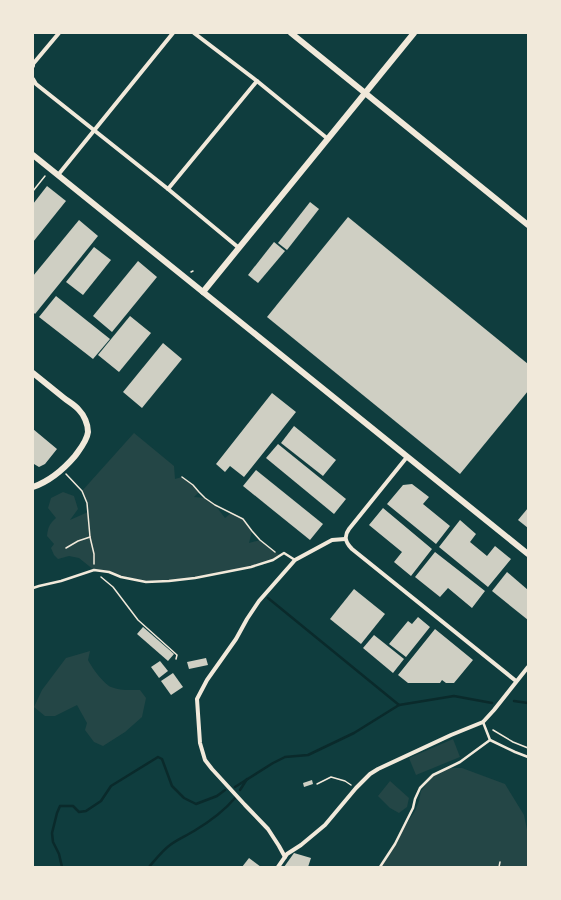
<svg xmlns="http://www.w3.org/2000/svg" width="561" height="900" viewBox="0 0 561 900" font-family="'Golos Text',sans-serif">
<rect width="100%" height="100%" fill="#0f3d3e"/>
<g fill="#244646">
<path d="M134 433 174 466 175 479 182 477 193 485 199 492 194 497 205 498 215 505 225 518 231 513 243 519 252 531 249 543 260 540 270 549 280 555 273 560 251 567 195 578 146 582 121 577 109 572 94 570 79 558 69 556 58 559 54 555 51 548 54 544 47 536C48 528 49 524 56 518L48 508 51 498 63 492 74 496 78 509 70 520 88 512 87 503 82 491Z"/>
<path d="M90 651 88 660C92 668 103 683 111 687 120 691 130 690 140 690L146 698 142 717 125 732 103 746 94 742 85 730 87 723 77 705 55 716H45L34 707 42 690 66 658Z"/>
<path d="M453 739 460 757 416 775 409 758Z"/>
<path d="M447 768H462L505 784 524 815 528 834V867H378L415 811 419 801 421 791 432 777Z"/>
<path d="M390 781 409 798 407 807 399 813 390 808 378 796Z"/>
</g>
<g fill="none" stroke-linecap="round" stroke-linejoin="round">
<g stroke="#0a2a2b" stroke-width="2.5">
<path d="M268 598 399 705"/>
<path d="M514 701 528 703"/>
<path d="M235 787 273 763 285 757 308 755 354 733 399 705 454 696 492 703"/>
<path d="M240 790 247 779"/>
<path d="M62 867 59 854 53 842 52 833 57 813 60 806H73L79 812 86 811 101 801 111 786 158 757 162 759 172 786 184 798 196 804 217 796 225 790"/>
<path d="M149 867C156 859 162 851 170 845 178 839 186 836 194 831 209 822 224 811 235 798"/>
</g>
</g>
<g fill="#cfcfc3">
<path d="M47 186 66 201 33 242V204Z"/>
<path d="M310 202 319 209 287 250 278 243Z"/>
<path d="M348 217 528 364V391L460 474 267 317Z"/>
<path d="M79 220 98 236 35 314 33 312V276Z"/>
<path d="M274 242 285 251 258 283 248 275Z"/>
<path d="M94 247 111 260 83 295 66 282Z"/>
<path d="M138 261 157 277 112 332 93 316Z"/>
<path d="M56 296 110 339 93 359 39 317Z"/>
<path d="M130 316 151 333 119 372 98 355Z"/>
<path d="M163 343 182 359 142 408 123 392Z"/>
<path d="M272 393 296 412 244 477 230 466 225 472 216 464Z"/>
<path d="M294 426 336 460 323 476 281 443Z"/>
<path d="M33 429 57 449 45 464 39 467 34 464 33 465Z"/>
<path d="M278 444 346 499 334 514 266 458Z"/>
<path d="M256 470 323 524 310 540 243 486Z"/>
<path d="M412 484 429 497 423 504 450 526 436 544 387 504 403 485Z"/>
<path d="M383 508 432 549 411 576 394 562 402 552 369 525Z"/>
<path d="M528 508V528L518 520Z"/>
<path d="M460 520 476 534 470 542 487 556 495 546 511 559 488 587 439 547Z"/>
<path d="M435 552 485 591 472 608 448 588 440 597 415 577Z"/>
<path d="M507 572 528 590V620L492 591Z"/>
<path d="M354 589 385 614 361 644 330 619Z"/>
<path d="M418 617 430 627 406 657 389 644 408 621 412 624Z"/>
<path d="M143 627 174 654 168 661 137 634Z"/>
<path d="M435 629 473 660 454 683H446L442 680 440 683H408L398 675Z"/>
<path d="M374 635 404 659 393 673 363 648Z"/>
<path d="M206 658 208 665 189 669 187 662Z"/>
<path d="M160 661 168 671 159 678 151 667Z"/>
<path d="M173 673 183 687 171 695 161 681Z"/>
<path d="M312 780 313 784 304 787 303 783Z"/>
<path d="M294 853 311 858 308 867H284Z"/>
<path d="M249 858 261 867H242Z"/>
</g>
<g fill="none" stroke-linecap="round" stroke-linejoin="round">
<g stroke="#f1e9da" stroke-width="1.5">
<path d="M33 191 45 176"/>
<path d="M191 272 193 271"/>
<path d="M66 474 82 491 87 503 90 537 94 554V564"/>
<path d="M182 477 193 485 199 492 205 498 215 505 243 519 252 531 260 540 275 552"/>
<path d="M66 548 78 541 90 537"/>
<path d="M101 577 113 587 138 620 177 655 176 659"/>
<path d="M493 730 513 742 528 748"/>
<path d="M317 784 331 777 345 781 351 785"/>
<path d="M499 867 500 862"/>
</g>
<g stroke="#f1e9da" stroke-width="2.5">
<path d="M33 588 39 586 61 581 94 570 109 572 121 577 146 582 169 581 195 578 251 567 273 560 284 553 295 560"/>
<path d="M483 722 490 740 515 752 528 757"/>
<path d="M380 867 395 844 413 808 415 799 420 788 433 775 460 762 490 740"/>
</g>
<g stroke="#f1e9da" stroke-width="4">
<path d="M194 33 257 81 328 139"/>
<path d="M33 66V64L59 33"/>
<path d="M33 79 36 84 168 189 239 248"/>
<path d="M58 175 173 33"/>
<path d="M168 189 257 81"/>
<path d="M407 457 349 529C343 537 346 543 352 549L516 681"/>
<path d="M285 857 279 846 268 829 245 805 212 769 205 760 200 743 197 699 207 680 236 639 247 619 259 601 295 560 332 540 345 539"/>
<path d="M278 867 287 854 301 845 325 825 356 788 370 774 378 769 451 735 483 722 494 710 528 667"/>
</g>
<g stroke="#f1e9da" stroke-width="6">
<path d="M291 33 528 225"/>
<path d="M33 155 528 554"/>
<path d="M203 292 414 33"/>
<path d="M33 373C43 381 54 390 64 398 69 402 75 405 79 410 84 415 88 424 88 432 87 441 80 449 75 456 63 470 50 481 33 487"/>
</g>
</g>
<rect width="561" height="900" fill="none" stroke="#f1e9da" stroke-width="68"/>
</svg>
